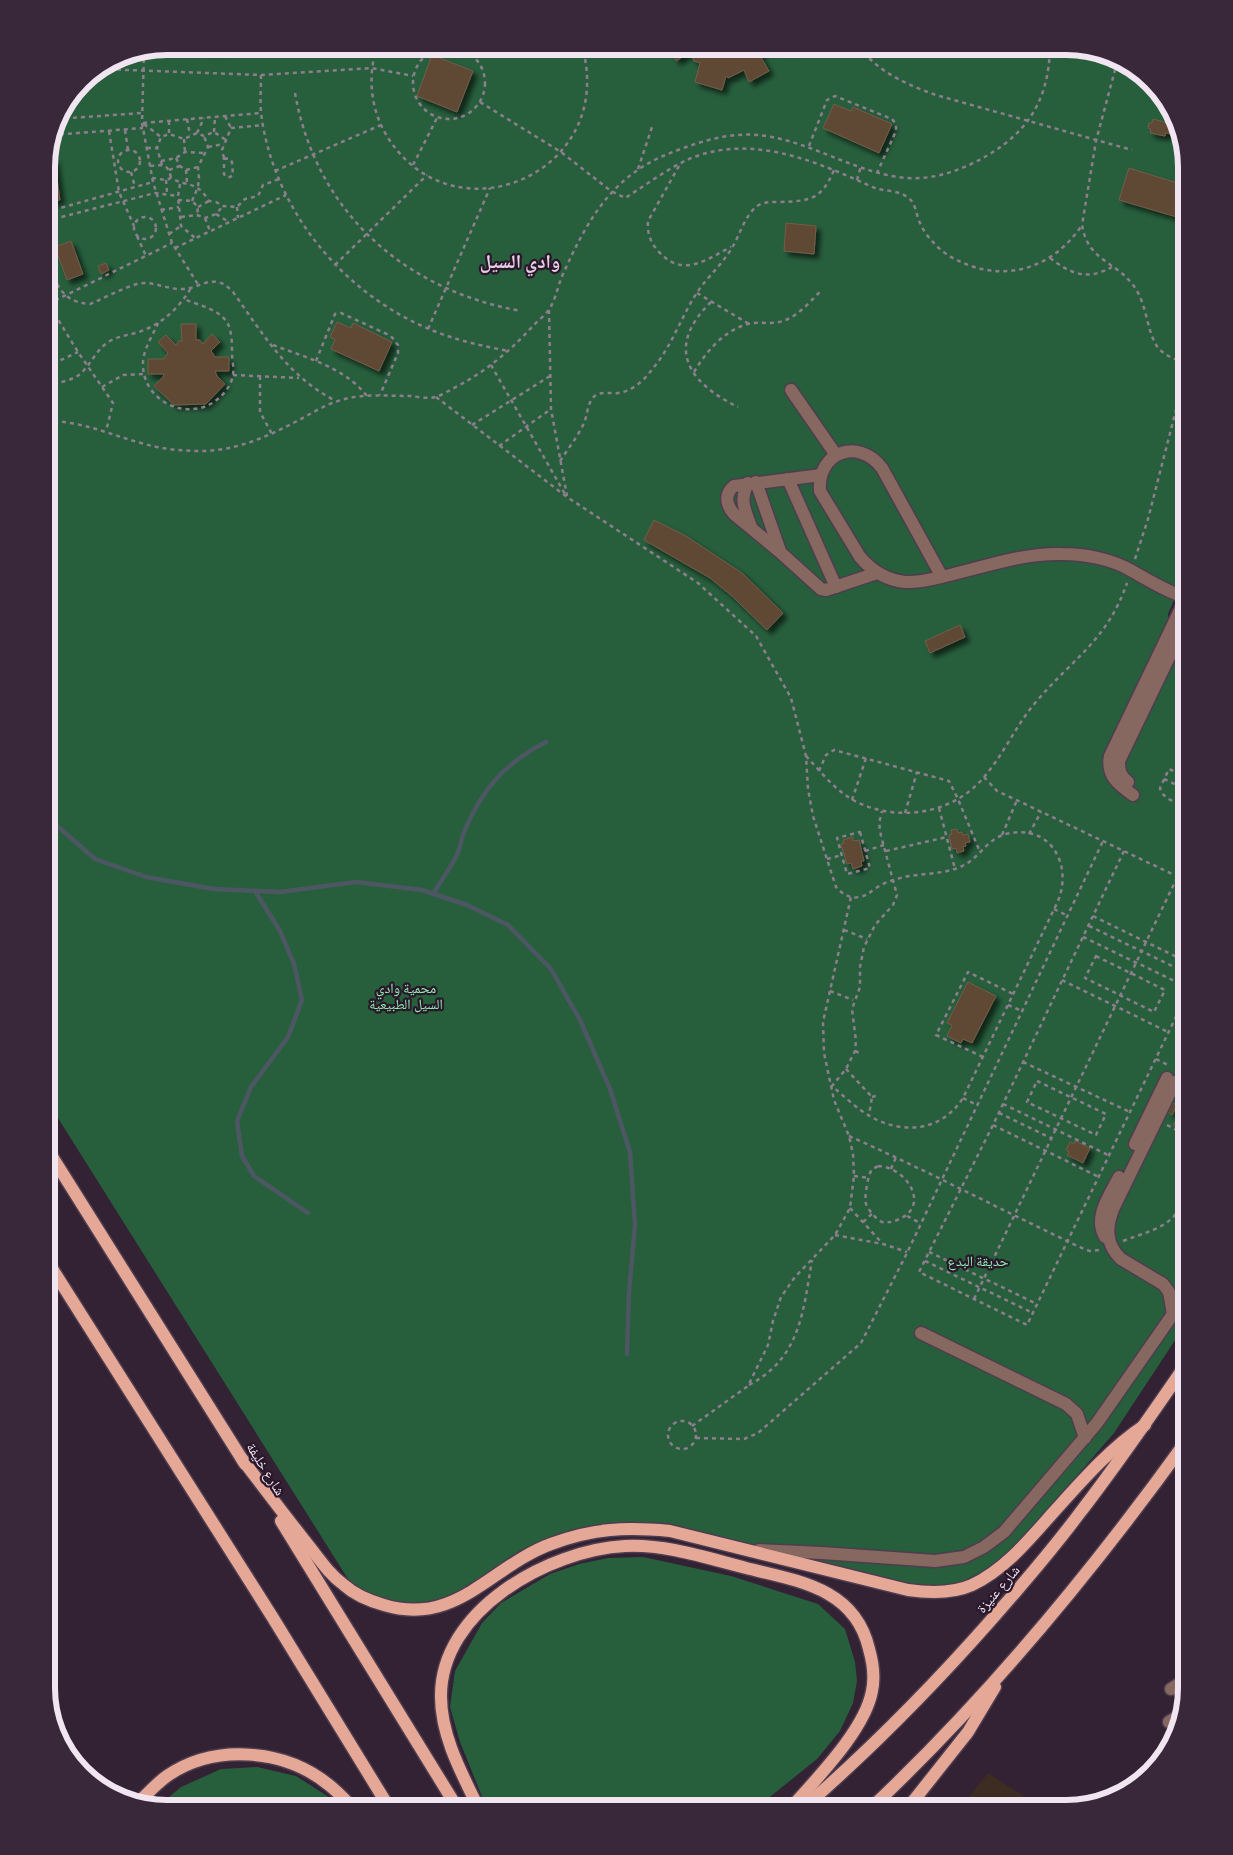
<svg xmlns="http://www.w3.org/2000/svg" width="1233" height="1855" viewBox="0 0 1233 1855" font-family="'Fira Sans Condensed','Noto Naskh Arabic',sans-serif">
<defs>
<filter id="shadow"><feDropShadow dx="4.5" dy="4.5" stdDeviation="2.5" flood-color="#0009"/></filter>
</defs>
<rect width="100%" height="100%" fill="#332134"/>
<path fill="#3c2c22" d="M988 1773 1044 1809H959Z"/>
<g fill="#275f3d">
<path d="M167 46H1073L1133 66 1171 107 1187 167V577H1184L1168 614V618L1187 627V1322L1114 1433 1003 1561 960 1583 938 1587 914 1586 860 1571 852 1574 675 1526 655 1523H615L596 1526 557 1535 521 1550 504 1561 477 1582 443 1601 400 1607 353 1587 46 1099V160L56 121 82 82 121 55Z"/>
<path d="M643 1557 731 1576 818 1604 845 1629 855 1662 857 1681 853 1703 840 1731 817 1759 755 1809H487L460 1742 450 1707 455 1671 482 1623 501 1603 550 1574 579 1564 608 1558Z"/>
<path d="M257 1767 296 1776 335 1801 340 1809 156 1808 181 1787 221 1769Z"/>
</g>
<g fill="none" stroke-linecap="round" stroke-linejoin="round">
<g stroke="#4d5763" stroke-width="4.5">
<path d="M46 816 95 859 146 877 214 889 280 892 356 882 422 890 467 905 508 925 551 969 580 1020 610 1089 630 1152 635 1225 629 1292 627 1354"/>
<path d="M255 891 280 931 294 964 302 1000 288 1037 251 1087 237 1121 242 1156 254 1176 308 1213"/>
<path d="M433 894C440 882 449 870 456 857 460 850 461 840 464 832 482 789 505 763 546 742"/>
</g>
</g>
<g fill="#5e4835" stroke="#735d49" filter="url(#shadow)">
<path d="M176 46H226V50L176 49Z"/>
<path d="M668 46H767L759 54 769 71 749 82 744 70 728 78 726 76 722 90 695 82 700 63 694 61 690 52 676 61Z"/>
<path d="M774 46H792L790 51Z"/>
<path d="M432 55 473 71 457 112 417 96Z"/>
<path d="M834 104 851 111 853 107 892 124 879 153 823 128Z"/>
<path d="M1153 119 1168 123 1167 127 1172 128 1171 134 1166 133 1165 136 1150 133 1151 129 1148 128 1149 123H1152Z"/>
<path d="M54 158 60 200 46 202V160Z"/>
<path d="M1129 168 1187 186V220L1119 200Z"/>
<path d="M786 223 816 226 814 254 784 251Z"/>
<path d="M71 241 83 274 67 280 55 247Z"/>
<path d="M106 263 109 270 101 274 98 266Z"/>
<path d="M337 322 351 328 353 323 392 342 379 371 331 349 335 339 330 337Z"/>
<path d="M181 324H196V340H200L203 344 212 334 220 342 211 351 215 357H229V371H215L217 376 225 384 206 404 174 405 154 386 163 377 164 374H148V359H164L168 353 158 342 166 335 176 345 179 341H182Z"/>
<path d="M654 520 686 536 742 573 783 613 767 630 732 596 710 578 644 540Z"/>
<path d="M960 625 965 637 930 653 925 641Z"/>
<path d="M957 829 958 833 962 832 963 835 968 834 970 842 965 843 966 846 963 847 964 851 957 853 956 848 952 849 949 835 952 834 951 830Z"/>
<path d="M853 837V841L859 840 864 861H861L862 866 853 869 851 863 847 864 841 844 844 843 843 840Z"/>
<path d="M968 982 996 996 972 1043 963 1039 961 1043 947 1036 952 1025 947 1023Z"/>
<path d="M1172 1103 1177 1105 1172 1115 1168 1112Z"/>
<path d="M1180 1108 1187 1112 1186 1132 1173 1125 1178 1117 1176 1116Z"/>
<path d="M1075 1141 1090 1148 1083 1163 1067 1155 1069 1152 1066 1150 1070 1142 1074 1144Z"/>
</g>
<g fill="none" stroke-linecap="round" stroke-linejoin="round">
<defs>
<g id="minor">
<path d="M791 390 836 455"/>
<path d="M821 475 734 486C724 494 726 505 734 514L780 552 821 589 826 590 877 573"/>
<path d="M788 479 836 587"/>
<path d="M756 482 780 551"/>
<path d="M748 483C739 501 745 509 751 527"/>
<path d="M942 577 882 468C858 437 817 452 820 491L860 557C872 571 886 580 905 582 920 583 936 578 950 575 987 566 1023 553 1062 554 1085 554 1112 559 1132 571 1150 581 1167 592 1187 598"/>
<path d="M1128 782C1120 776 1119 771 1119 761L1187 620"/>
<path d="M1133 795C1119 785 1106 776 1110 756L1181 608"/>
<path d="M1135 1144 1167 1078"/>
<path d="M1105 1237C1093 1217 1110 1195 1119 1177"/>
<path d="M1173 1314 1169 1292 1163 1284 1121 1259C1105 1244 1106 1226 1114 1207L1175 1082"/>
<path d="M921 1333 1066 1404 1077 1414 1085 1438"/>
<path d="M759 1550 822 1553 935 1561 964 1557 984 1547 1004 1532 1097 1423 1173 1314 1187 1290"/>
<path d="M1171 1689 1187 1679"/>
<path d="M1169 1722 1179 1716"/>
</g>
<g id="major">
<path d="M46 1147 245 1464"/>
<path d="M46 1259 273 1618 390 1809"/>
<path d="M242 1459C264 1488 286 1517 309 1546 320 1560 329 1574 344 1585 355 1595 370 1601 384 1605 456 1627 491 1566 551 1544 594 1528 626 1527 670 1531L908 1590C929 1593 952 1594 972 1585 1004 1570 1028 1541 1051 1515 1080 1483 1109 1449 1145 1425"/>
<path d="M281 1521 458 1809"/>
<path d="M139 1802C148 1793 157 1783 167 1776 215 1743 285 1749 329 1785 338 1792 346 1801 354 1809"/>
<path d="M479 1809C462 1774 441 1736 441 1697 440 1610 549 1550 625 1546 666 1544 707 1558 746 1568 798 1581 855 1588 869 1649 873 1663 875 1677 872 1691 865 1730 816 1779 790 1809"/>
<path d="M802 1809C870 1750 933 1686 992 1619 1022 1585 1052 1550 1079 1514 1117 1465 1152 1414 1187 1363"/>
<path d="M870 1809C989 1697 1092 1572 1187 1440"/>
<path d="M907 1809 968 1732 995 1687"/>
</g>
</defs>
<use href="#minor" stroke="#4e3c4f" stroke-width="15"/>
<use href="#major" stroke="#4e3c4f" stroke-width="15"/>
<g stroke="#8d7e8e" stroke-width="2.5" stroke-dasharray="4 4" stroke-linecap="butt">
<path d="M377 46C368 74 370 105 384 131 447 245 619 176 582 46"/>
<path d="M859 46C877 72 908 85 936 95L1132 150"/>
<circle cx="449" cy="83" r="36"/>
<path d="M144 51 142 123 153 182 172 243 199 286"/>
<path d="M468 53 474 46"/>
<path d="M1119 62 1115 70 1096 141 1082 225C1088 261 1114 260 1133 285 1148 304 1146 333 1159 349 1167 357 1177 360 1187 363"/>
<path d="M101 69 261 75 371 68 413 76"/>
<path d="M261 75C261 87 260 100 261 113 273 208 341 292 429 329 455 340 482 346 509 351"/>
<path d="M295 93C316 212 404 290 521 311"/>
<path d="M480 102 561 152 611 191 625 198C646 185 667 169 689 159 746 135 805 157 857 180 864 183 871 187 878 189 887 191 900 191 907 197 916 202 916 215 920 223 923 230 928 237 933 242 943 254 957 261 971 266 1015 281 1057 263 1082 225"/>
<path d="M225 116 231 128"/>
<path d="M57 119 142 113"/>
<path d="M187 119 190 135"/>
<path d="M169 121V134"/>
<path d="M143 123 261 113"/>
<path d="M144 124 161 137"/>
<path d="M125 130 128 150"/>
<path d="M109 131 119 192 134 226"/>
<path d="M214 132 215 117"/>
<path d="M197 133 204 118"/>
<path d="M52 135 143 128"/>
<path d="M184 139 185 152"/>
<path d="M809 146 827 100 835 96 892 119 896 124V131L877 173"/>
<path d="M208 147 224 144"/>
<path d="M147 148H157"/>
<circle cx="129" cy="161" r="11"/>
<path d="M176 158 180 166 186 170 187 183"/>
<path d="M224 158 222 150 231 128 264 125"/>
<path d="M224 158 230 159 232 162 233 175 230 177H226L224 174Z"/>
<path d="M161 161 176 158 185 152 205 153"/>
<path d="M162 165 157 148 161 137 169 134 184 139 197 133 204 136 214 132 226 140"/>
<path d="M413 165 437 118"/>
<path d="M150 166C163 165 168 163 171 178"/>
<path d="M679 166 648 221C647 234 651 244 660 253 684 278 707 259 731 247"/>
<path d="M638 169 653 124"/>
<path d="M169 170 180 166"/>
<path d="M186 170 198 167"/>
<path d="M275 171 381 125"/>
<path d="M131 172 135 187"/>
<path d="M152 178 166 180 171 178C189 188 196 180 209 201L216 202 223 206 237 207 245 199 258 196 263 185 279 179"/>
<path d="M166 180 167 193"/>
<path d="M857 180 861 166"/>
<path d="M180 184 178 196 181 226 195 238"/>
<path d="M178 200 192 201 198 207 197 215"/>
<path d="M192 201 198 187 199 178 198 167 208 147 204 136"/>
<path d="M198 207 209 201"/>
<path d="M237 207 238 218"/>
<path d="M161 210 179 207"/>
<path d="M46 212 153 182"/>
<path d="M216 214 229 222"/>
<circle cx="145" cy="228" r="11"/>
<path d="M181 217 197 215 205 218 216 214 223 206"/>
<path d="M205 218 210 231"/>
<path d="M46 221 155 193 178 196"/>
<path d="M169 234 181 226"/>
<path d="M137 236 146 256"/>
<path d="M175 248 286 195"/>
<path d="M46 254C55 279 58 302 90 304 105 298 120 289 137 284 153 280 167 290 183 289 195 289 205 280 217 282 224 283 228 287 233 292 263 334 288 377 336 401"/>
<path d="M1050 258C1071 274 1087 281 1112 267"/>
<path d="M335 265 427 175"/>
<path d="M697 293 749 324"/>
<path d="M46 300 78 352 113 403 106 431"/>
<path d="M711 302C665 347 687 382 738 407"/>
<path d="M48 304 172 243"/>
<path d="M549 310 551 409 567 496"/>
<path d="M158 323C153 335 144 348 143 362 141 402 190 424 219 398 225 393 230 386 232 379 235 371 232 361 232 353 232 345 232 337 230 330 226 310 200 306 184 299"/>
<path d="M428 329 490 188"/>
<path d="M273 345C307 358 344 367 367 396"/>
<path d="M316 361 335 314 341 313 391 336 398 345V353L380 395"/>
<path d="M491 365 565 494"/>
<path d="M46 367 78 352"/>
<path d="M694 372C706 352 724 330 748 324 759 321 771 325 783 321 799 316 810 301 822 290"/>
<path d="M233 375 299 378"/>
<path d="M260 376V412L272 434"/>
<path d="M46 386C57 383 70 381 79 375 91 365 96 349 110 341 119 336 129 335 139 332 162 324 179 308 191 288"/>
<path d="M102 387 123 375 144 374"/>
<path d="M436 397 567 497 698 583 756 636 791 698 806 756 808 789 813 816 836 887C842 894 850 899 859 897 867 896 870 892 876 888 882 884 889 881 897 879 918 872 944 876 964 865 980 857 987 839 1006 834 1050 823 1073 864 1058 901L963 1098C943 1129 908 1135 875 1119 859 1111 845 1097 832 1086L846 1069 855 1051 856 1041 852 1009 860 987V967L864 947 875 925 893 905 897 895 881 836 879 823 882 811"/>
<path d="M46 421C82 421 108 434 141 443 161 449 181 451 201 451 236 451 269 436 299 420 312 413 325 405 338 401 361 393 387 396 411 396 418 397 428 399 435 397 440 396 447 392 452 389 484 373 509 352 533 326 538 320 546 315 550 308 556 298 558 285 563 274 586 223 610 179 663 156 692 144 726 132 758 135 808 140 850 170 898 177 923 181 947 175 969 165 1022 140 1049 107 1050 46"/>
<path d="M472 425 550 376"/>
<path d="M499 446 551 409"/>
<path d="M560 461C568 449 578 436 584 423 588 414 587 401 596 395 603 391 611 394 618 393 634 391 645 379 654 367 672 345 681 318 696 294 707 277 723 264 733 246 740 234 745 216 756 207 762 202 770 202 778 202 809 201 821 201 834 170"/>
<path d="M1135 559 1148 519 1187 367"/>
<path d="M806 756C820 771 834 789 853 800 895 823 953 815 984 777 1004 754 1016 725 1036 702 1072 659 1107 641 1127 583"/>
<path d="M819 771 826 755 834 750 949 781 958 799 980 852"/>
<path d="M984 777 997 791 1008 796 1187 881"/>
<path d="M1164 779 1187 790"/>
<path d="M852 800 866 758"/>
<path d="M1187 807C1178 803 1162 799 1160 788L1169 769 1187 777"/>
<path d="M939 808 955 869"/>
<path d="M905 813 917 772"/>
<path d="M860 832 870 868 847 874 837 838Z"/>
<path d="M1029 834 1041 812"/>
<path d="M1002 835 1017 800"/>
<path d="M865 851 884 845"/>
<path d="M886 851 947 837"/>
<path d="M1124 851 993 1125 919 1272 1027 1325 1187 994"/>
<path d="M827 859 842 855"/>
<path d="M1054 909 1068 916"/>
<path d="M1093 916 1187 962"/>
<path d="M1089 926 1187 973"/>
<path d="M844 930 867 939"/>
<path d="M1083 937 1187 987"/>
<path d="M1096 956 1165 990 1154 1012 1085 978Z"/>
<path d="M1062 980 1168 1032"/>
<path d="M830 991 853 1000"/>
<path d="M1008 1005 1022 1011"/>
<path d="M855 1051 862 1054"/>
<path d="M983 1057 936 1035 968 972 1013 994"/>
<path d="M1156 1059 1168 1065"/>
<path d="M1023 1062 1130 1112"/>
<path d="M846 1069 872 1097 869 1115"/>
<path d="M1037 1081 1106 1114 1096 1135 1027 1102Z"/>
<path d="M872 1097 879 1095"/>
<path d="M963 1098 977 1105"/>
<path d="M1003 1104 1110 1156"/>
<path d="M999 1113 1051 1138"/>
<path d="M993 1125 1099 1177"/>
<path d="M1167 1125 1186 1135 1187 1133"/>
<path d="M849 1136C928 1171 1005 1212 1084 1249L1090 1251 1099 1250"/>
<path d="M878 1166C907 1167 932 1207 897 1220 892 1222 888 1223 882 1222 876 1219 869 1211 866 1204 864 1198 868 1176 871 1171 873 1168 875 1168 878 1166Z"/>
<path d="M891 1169 896 1157"/>
<path d="M854 1176 869 1178"/>
<path d="M850 1208 882 1243"/>
<path d="M907 1216 920 1223"/>
<path d="M863 1222 873 1213"/>
<path d="M835 1235 883 1244 907 1252"/>
<path d="M1123 1241C1154 1229 1174 1228 1187 1194"/>
<path d="M929 1252 1037 1304"/>
<path d="M925 1261 1033 1313"/>
<path d="M974 1299 1187 857"/>
<path d="M749 1385C800 1358 803 1313 812 1260"/>
<circle cx="682" cy="1435" r="14"/>
<path d="M692 1426 748 1386 768 1345 773 1321 781 1297 795 1277 835 1235 850 1208 854 1176 853 1154 849 1136 834 1100 824 1053 823 1022 851 897"/>
<path d="M696 1438 744 1439 758 1433 861 1343 907 1253 1103 841"/>
</g>
<use href="#minor" stroke="#876860" stroke-width="12"/>
<use href="#major" stroke="#e6a896" stroke-width="12"/>
</g>
<g text-anchor="middle" stroke-width="4.5" stroke-linejoin="round" paint-order="stroke">
<g font-size="14" fill="#92edb1" stroke="#29172a">
<text x="406" y="993">محمية وادي<tspan x="406" dy="16">السيل الطبيعية</tspan></text>
<text x="978" y="1266">حديقة البدع</text>
</g>
<g font-size="14" fill="#f2e5f2" stroke="#29172a">
<text transform="translate(266 1469) rotate(58)" y="5">شارع خليفة</text>
<text transform="translate(998 1589) rotate(-49)" y="5">شارع عنيزة</text>
</g>
<g font-size="19" font-weight="bold" fill="#e8cfe8" stroke="#29172a">
<text x="520" y="268">وادي السيل</text>
</g>
</g>
<path d="M0 0H1233V1855H0ZM167 55H1066A112 112 0 0 1 1178 167V1688A112 112 0 0 1 1066 1800H167A112 112 0 0 1 55 1688V167A112 112 0 0 1 167 55Z" fill="#39273a" fill-rule="evenodd"/>
<path fill="none" stroke="#f2e5f2" stroke-width="6" d="M167 55H1066A112 112 0 0 1 1178 167V1688A112 112 0 0 1 1066 1800H167A112 112 0 0 1 55 1688V167A112 112 0 0 1 167 55Z"/>
</svg>
